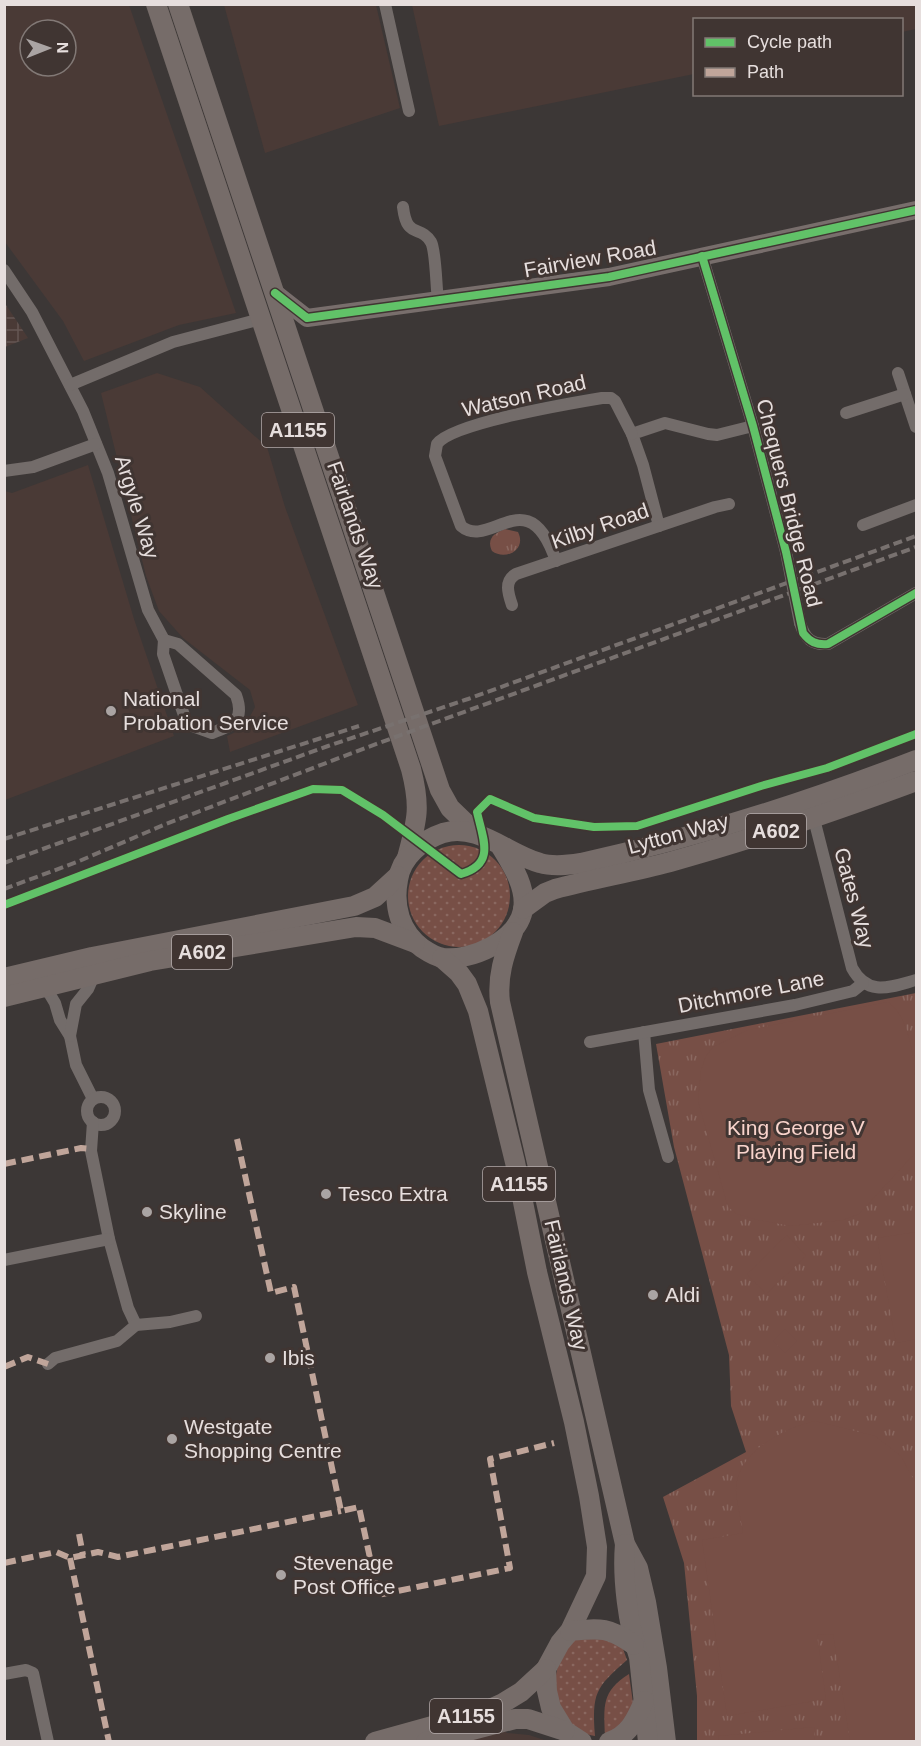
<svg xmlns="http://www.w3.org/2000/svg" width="921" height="1746" viewBox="0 0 921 1746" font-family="Arial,sans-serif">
<defs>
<pattern id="industrial-grid" width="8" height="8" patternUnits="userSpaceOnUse" patternTransform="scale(1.5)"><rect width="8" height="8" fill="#4a3a36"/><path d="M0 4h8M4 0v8" fill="none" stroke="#645653"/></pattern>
<pattern id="grass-dots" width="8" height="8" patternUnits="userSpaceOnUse" patternTransform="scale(1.5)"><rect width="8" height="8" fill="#774f46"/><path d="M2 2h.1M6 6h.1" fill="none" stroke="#8a6860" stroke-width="1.8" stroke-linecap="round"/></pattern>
<pattern id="park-tufts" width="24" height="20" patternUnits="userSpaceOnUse" patternTransform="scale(1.5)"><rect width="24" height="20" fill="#774f46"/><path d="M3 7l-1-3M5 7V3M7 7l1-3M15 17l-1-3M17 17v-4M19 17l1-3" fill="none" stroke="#8a6860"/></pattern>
</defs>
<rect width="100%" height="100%" fill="#3c3736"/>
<g fill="#4a3a36" fill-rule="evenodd">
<path d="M916 4V29L902 32V20H694V74L439 126 412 5Z"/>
<path d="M4 5H129L236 313 179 325 84 361 63 321 5 242ZM30 30H66V66H30Z"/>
<path d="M224 5H376L400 108 265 153Z"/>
<path d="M157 373 200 387 267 447 285 507 358 705 230 752 227 736 244 728 255 707 250 690 183 638 159 611 146 576 101 393Z"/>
<path d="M88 465 134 619 174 736 5 800V491L12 493Z"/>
<path d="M499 1728 507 1733 529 1735 547 1741 453 1742Z"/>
</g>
<path fill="url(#industrial-grid)" d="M4 302 28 338 5 347H4Z"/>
<g fill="url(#grass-dots)">
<circle cx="459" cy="896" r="51"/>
<path d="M591 1633 622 1646 627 1660C595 1688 592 1693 595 1736 553 1730 543 1667 573 1641 577 1637 585 1635 591 1633Z"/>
<path d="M629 1674 633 1703 629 1719 605 1736C604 1706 601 1692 629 1674Z"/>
</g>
<g fill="url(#park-tufts)">
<path d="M505 529 518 532C527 550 505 561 492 551 486 538 495 533 505 529Z"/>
<path d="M916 993V1741H697V1696L684 1563 663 1497 746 1452 731 1406 729 1355 674 1147 656 1044Z"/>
</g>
<g fill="#774f46">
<path d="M888 1002C921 1024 917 1114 916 1152L859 1214 843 1220 791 1226 758 1220 737 1214 728 1207 698 1101 701 1070 706 1056 713 1047 748 1030Z"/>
<path d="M916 1232V1339L896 1343 877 1238Z"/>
<path d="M787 1235 806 1256 766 1294 747 1274Z"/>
<path d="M785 1329 797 1341 785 1353 773 1341Z"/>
<path d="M815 1421 875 1436 901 1456 916 1484V1741H850L833 1634 817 1635 826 1699 727 1716 702 1540 743 1533C741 1519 737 1505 736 1491 736 1452 782 1429 815 1421Z"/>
<path d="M814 1727 815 1741H719L718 1736Z"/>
</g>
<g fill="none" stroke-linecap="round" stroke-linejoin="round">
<g stroke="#736c6a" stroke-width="12">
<path d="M385 4 409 111"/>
<path d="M403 207C407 240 420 224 431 242 436 251 436 287 438 300"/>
<path d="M702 256 753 426 786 552"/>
<path d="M4 270 32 312 83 411 108 473 148 610 164 640"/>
<path d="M898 373 916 427"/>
<path d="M70 385 173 342 261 319"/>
<path d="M846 413 905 394"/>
<path d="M4 471 33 467 96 444"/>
<path d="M863 525 916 505"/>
<path d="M659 526 643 465 632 434 665 423 708 434 717 435 753 426"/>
<path d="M556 561C528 478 490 551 461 526L435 456 437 444C452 423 572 403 602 398H611L615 401 632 434"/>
<path d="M512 605C508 593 504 581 516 574L715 507 729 504"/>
<path d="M800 623C805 639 812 645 828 644L916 593"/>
<path d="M164 640 178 644 236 695C245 720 234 725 212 733L187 724 163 654Z"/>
<path d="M814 819 852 968C868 997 890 987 916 980"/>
<path d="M39 988 49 993 55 1003 60 1020 70 1036 76 1065 93 1099"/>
<path d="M644 1032 649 1090 668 1157"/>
<path d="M70 1036 76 1004 88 989 95 973"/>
<path d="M590 1042 795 1005 853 991 863 983"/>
<circle cx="101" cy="1111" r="14"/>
<path d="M93 1122 91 1151 109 1239 128 1308 136 1325"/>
<path d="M4 1260 109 1239"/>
<path d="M48 1364 55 1358 117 1341 136 1325 170 1322 196 1316"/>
<path d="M4 1674 26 1670 33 1673 48 1742"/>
</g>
<path stroke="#786e6c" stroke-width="18" d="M275 293 307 318 609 277 916 210"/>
<g stroke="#766c69" stroke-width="20">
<path d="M156 4 411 769C421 808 417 820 407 858"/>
<path d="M178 4 440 790 450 808 476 833"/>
<path d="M501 847C512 865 527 888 523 910 517 941 471 961 443 958 436 957 428 952 422 948 400 932 393 906 398 880 401 857 422 840 443 833 479 823 507 854 540 863 553 867 568 865 581 863 696 838 807 802 916 760"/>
<path d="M523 909 545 893 555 889C593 879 632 872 670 862 754 839 835 811 916 781"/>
<path d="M513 932C504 956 497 976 500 1002L625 1544 638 1568 646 1602 657 1668 666 1742"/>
<path d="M442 958 459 973 467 984 478 1011 515 1162 537 1272 574 1422 589 1496 597 1547 596 1576 570 1631 560 1643 546 1669 547 1691 551 1708 565 1731 582 1742"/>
<path d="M4 978 92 957 354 906 375 897 398 876"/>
<path d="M4 997 150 961 356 927 375 928 415 943"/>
<path d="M625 1544C622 1578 628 1625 639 1657L648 1742"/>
<path d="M570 1631C601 1628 609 1627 634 1645"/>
<path d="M375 1742 483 1712 503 1703 521 1692 546 1669"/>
<path d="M426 1742 515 1719H528L565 1731"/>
<path d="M609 1742C629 1735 636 1720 644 1701"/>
</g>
<g stroke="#78716f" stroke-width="4" stroke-dasharray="9 4.5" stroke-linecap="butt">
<path d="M4 839 359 726"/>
<path d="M4 863 328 746 468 699 916 536"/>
<path d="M4 889 77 862 166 824 368 747 916 547"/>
</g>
<path stroke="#736c6a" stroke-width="12" d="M786 552 800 623"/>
<g stroke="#c0a59a" stroke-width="6" stroke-dasharray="12 6" stroke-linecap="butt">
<path d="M237 1139 271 1293 294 1287 341 1511 359 1507 378 1595 510 1568 490 1459 554 1443"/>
<path d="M4 1164 81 1148 91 1149"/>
<path d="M4 1367 28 1357 48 1364"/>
<path d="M79 1534 83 1555"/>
<path d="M70 1558 109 1742"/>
<path d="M4 1563 56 1552 70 1558 98 1552 118 1557 341 1511"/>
</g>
<defs>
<g id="cycleway">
<path d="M702 256 753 426 786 552 803 633C810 642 816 645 828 644L916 593"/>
<path d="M275 293 307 318 609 277 916 210"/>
<path d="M4 905 228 819 313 789 342 790 383 815 461 874C496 864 483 839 477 812L490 799 534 818 594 827 637 826 761 786 827 768 916 734"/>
</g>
</defs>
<use href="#cycleway" stroke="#403532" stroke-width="11"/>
<use href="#cycleway" stroke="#61c268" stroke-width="8"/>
</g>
<g fill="#aaa4a3" stroke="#403532" stroke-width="2">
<circle cx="111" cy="711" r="6"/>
<circle cx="326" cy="1194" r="6"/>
<circle cx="147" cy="1212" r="6"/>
<circle cx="653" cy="1295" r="6"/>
<circle cx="270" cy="1358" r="6"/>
<circle cx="172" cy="1439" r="6"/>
<circle cx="281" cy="1575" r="6"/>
</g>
<g text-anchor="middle" stroke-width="6" stroke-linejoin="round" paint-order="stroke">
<g fill="#403532" stroke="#b4abaa" stroke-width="1.5">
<rect x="262" y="413" width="72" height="34" rx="4.5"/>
<rect x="746" y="814" width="60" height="34" rx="4.5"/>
<rect x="172" y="935" width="60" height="34" rx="4.5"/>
<rect x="483" y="1167" width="72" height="34" rx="4.5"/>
<rect x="430" y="1699" width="72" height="34" rx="4.5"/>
</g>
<g font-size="20" font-weight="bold" fill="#e6dedd">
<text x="298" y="437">A1155</text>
<text x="776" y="838">A602</text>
<text x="202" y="959">A602</text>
<text x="519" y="1191">A1155</text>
<text x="466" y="1723">A1155</text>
</g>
<g font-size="21" fill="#e6dedd" stroke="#403532">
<text transform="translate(590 259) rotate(-10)" y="7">Fairview Road</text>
<text transform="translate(524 396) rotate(-13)" y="7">Watson Road</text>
<text transform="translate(789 503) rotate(76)" y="7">Chequers Bridge Road</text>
<text transform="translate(137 507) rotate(73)" y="7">Argyle Way</text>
<text transform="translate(355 525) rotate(71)" y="7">Fairlands Way</text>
<text transform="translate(600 526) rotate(-19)" y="7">Kilby Road</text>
<text transform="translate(678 834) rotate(-15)" y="7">Lytton Way</text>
<text transform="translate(854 898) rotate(75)" y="7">Gates Way</text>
<text transform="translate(751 992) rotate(-11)" y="7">Ditchmore Lane</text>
<text transform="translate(566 1285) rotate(77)" y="7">Fairlands Way</text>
</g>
<g font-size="21" fill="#e6dedd" stroke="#403532" text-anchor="start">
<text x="123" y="706">National<tspan x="123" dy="24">Probation Service</tspan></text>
<text x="338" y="1201">Tesco Extra</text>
<text x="159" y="1219">Skyline</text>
<text x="665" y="1302">Aldi</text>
<text x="282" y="1365">Ibis</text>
<text x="184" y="1434">Westgate<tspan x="184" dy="24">Shopping Centre</tspan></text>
<text x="293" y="1570">Stevenage<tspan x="293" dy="24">Post Office</tspan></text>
</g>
<g font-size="21" fill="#f9d4cc" stroke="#403532">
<text x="796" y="1135">King George V<tspan x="796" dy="24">Playing Field</tspan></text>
</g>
</g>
<rect width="921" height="1746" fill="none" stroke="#e6dedd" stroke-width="12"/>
<rect x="693" y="18" width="210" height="78" fill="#403532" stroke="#827976" stroke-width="1.5"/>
<rect x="705" y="38" width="30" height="9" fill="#61c268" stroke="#827976" stroke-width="1.5"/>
<text x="747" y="48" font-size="18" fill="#e6dedd">Cycle path</text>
<rect x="705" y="68" width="30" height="9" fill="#c0a59a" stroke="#827976" stroke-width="1.5"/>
<text x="747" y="78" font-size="18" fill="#e6dedd">Path</text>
<g transform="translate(48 48) rotate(89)"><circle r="28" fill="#403532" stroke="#827976" stroke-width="1.5"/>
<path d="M0-4.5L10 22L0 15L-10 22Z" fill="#aaa4a3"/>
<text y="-9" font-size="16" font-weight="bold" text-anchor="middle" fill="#e6dedd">N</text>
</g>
</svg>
